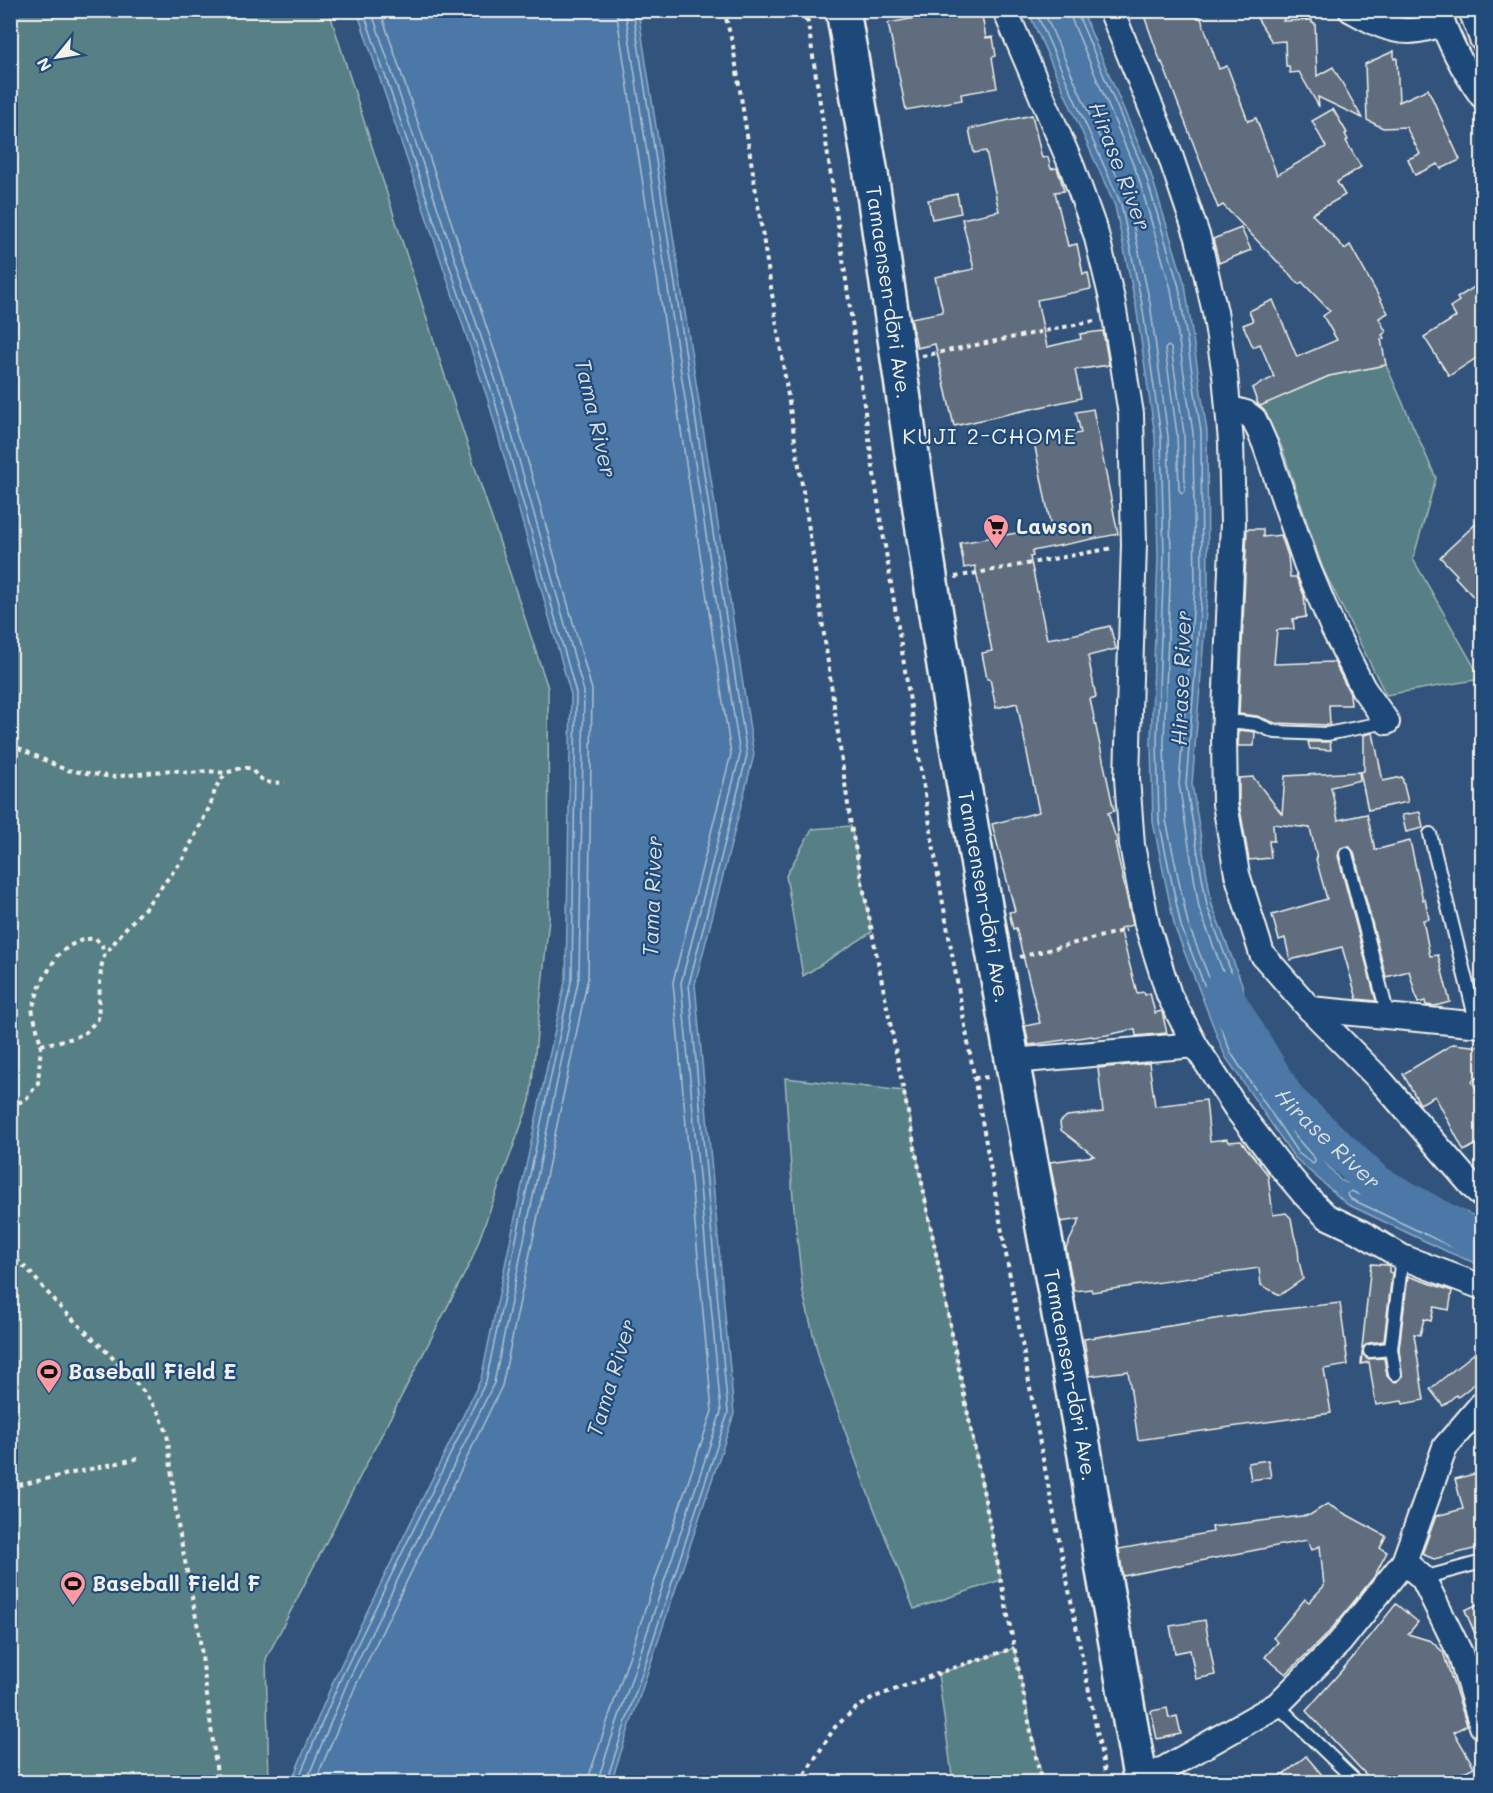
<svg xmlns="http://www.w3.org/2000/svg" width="1493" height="1793" viewBox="0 0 1493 1793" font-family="Mali,sans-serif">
<rect width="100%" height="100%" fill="#32547c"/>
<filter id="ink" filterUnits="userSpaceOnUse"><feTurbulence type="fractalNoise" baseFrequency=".0167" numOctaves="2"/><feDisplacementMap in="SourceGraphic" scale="12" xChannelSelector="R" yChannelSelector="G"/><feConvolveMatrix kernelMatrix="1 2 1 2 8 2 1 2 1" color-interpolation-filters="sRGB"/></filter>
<g filter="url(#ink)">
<g fill="#577f86" stroke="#a6b8b7" stroke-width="1.5">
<path d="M11 10 329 11 451 395 548 688 549 918 530 1101 472 1259 266 1659 269 1782H11Z"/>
<path d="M1386 365 1436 478 1413 559 1481 679 1386 695 1323 569 1281 445 1259 406 1329 376Z"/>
<path d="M851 826 872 932 803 976 786 876 812 829Z"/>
<path d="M785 1078 904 1091 1001 1580 914 1609 864 1483 820 1362 803 1293 793 1199Z"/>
<path d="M1014 1648 1043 1782H953L938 1674Z"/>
</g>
<g fill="#4c78a6" stroke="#8fa8c0" stroke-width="1.5">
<path d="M357 11H638L754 755 695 984 734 1414 611 1782H291L336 1675 481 1379 566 977 571 695 488 400Z"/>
<path d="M1028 11H1082L1150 171 1185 285 1207 432 1208 588 1192 784 1212 905 1243 987 1248 1050 1300 1132 1340 1180 1370 1193 1415 1191 1482 1219V1266L1448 1252 1347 1204 1294 1157 1225 1056 1175 928 1153 822 1151 742 1158 557 1155 436 1136 306 1115 206Z"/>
</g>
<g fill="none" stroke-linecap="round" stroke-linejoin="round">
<g stroke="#b1c1ce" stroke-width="1.5">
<path d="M1035 10 1121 204 1142 304 1161 436 1164 557 1157 741 1159 821 1181 926 1231 1053 1298 1153 1313 1164 1315 1162V1159L1295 1136 1242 1053 1237 988 1207 906 1186 784 1202 587 1201 432 1179 287 1145 173 1078 15 1077 10"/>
<path d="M1043 10 1128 201 1150 303 1168 436 1171 557 1164 742 1166 820 1188 924 1226 1021 1229 1023 1232 1020 1230 990 1199 908 1179 784 1195 587 1193 433 1171 289 1138 176 1071 18 1070 10"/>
<path d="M1168 346 1171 348 1184 433 1185 490 1182 493 1179 490 1177 434 1165 349Z"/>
<path d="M1482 1224 1414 1197 1370 1199 1351 1191 1347 1194 1351 1199 1450 1246 1482 1259"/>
<path d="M1482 1231 1475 1230 1413 1205H1395L1393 1208 1394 1211 1482 1251"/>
<path d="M297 1782 341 1678 486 1381 572 977 576 693 494 398 363 10"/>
<path d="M306 1782 348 1681 494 1383 579 977 584 692 501 396 371 10"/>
<path d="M315 1782 356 1685 502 1386 588 978 592 690 509 394 380 10"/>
<path d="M589 1782 590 1773 712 1411 673 982 731 754 616 10"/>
<path d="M598 1782 599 1776 721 1412 681 983 740 755 625 10"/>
<path d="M606 1782 728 1413 689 984 747 755 633 10"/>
</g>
<path stroke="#4c78a6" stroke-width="38" id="s1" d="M1223 990 1227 1001 1287 1101 1375 1183 1463 1232 1482 1240"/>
</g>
<g fill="#5f6d7f" stroke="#f4f1e8" stroke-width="1.5">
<path d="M943 10H981L986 38 993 37 996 56 992 57 997 88 961 94 962 100 906 110 888 23 943 13Z"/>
<path d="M1142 10H1198L1219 69 1227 66 1248 121 1256 118 1277 175 1326 147 1312 121 1333 109 1347 133 1345 134 1348 140 1346 141 1361 167 1337 182 1345 195 1312 214 1345 249 1350 245 1388 313 1379 318 1386 332 1382 335 1384 338 1381 339 1386 365 1329 376 1260 406 1258 404 1252 388 1274 377 1260 344 1253 347 1243 325 1253 321 1249 311 1273 300 1297 357 1337 340 1323 316 1330 311 1302 282 1299 284 1223 205 1218 208 1162 62 1161 63Z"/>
<path d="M1252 10H1289L1283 21 1312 20V23H1315L1317 76 1333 67 1362 118 1318 97 1319 107 1299 72 1290 73 1289 66H1286L1285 41 1272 42Z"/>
<path d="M1394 51V59L1397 58 1399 102 1428 89 1460 160 1441 169 1438 164 1415 175 1408 159 1420 154 1406 127 1383 128 1367 120 1365 64Z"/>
<path d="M1032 115 1042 158 1048 157 1051 169 1057 168 1061 180 1064 191 1055 192 1068 246 1077 244 1083 274 1088 273 1091 289 1037 300 1047 347 1081 339 1080 334 1103 331 1109 365 1075 370 1081 398 954 426 935 344 917 348 911 318 943 312 935 277 974 269 962 219 999 211 986 151 974 153 969 129Z"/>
<path d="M957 194 961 213 932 219 928 200Z"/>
<path d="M1241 228 1251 250 1219 263 1213 239Z"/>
<path d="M1482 282V354L1449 376 1424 337 1456 317 1450 307 1459 301 1457 298Z"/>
<path d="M1093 409 1118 534 1032 551 1033 556 1030 557 1047 639 1076 634 1110 626 1116 649 1088 656 1096 697 1090 699 1114 811 1108 813 1117 842 1115 843 1133 925 1120 928 1137 993 1144 992 1145 995 1150 993 1155 1013 1161 1011 1162 1012 1167 1033 1136 1036 1135 1029 1107 1035 1093 1037 1092 1036 1029 1045 1025 1026 1040 1023 1016 928 1013 929 1009 912 1015 911 992 824 1039 812 1017 703 996 708 990 679H987L982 653 992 651 975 566 964 568 960 543 1051 527 1034 442 1081 433 1076 412Z"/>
<path d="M1482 518V606L1455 577 1457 575 1440 557Z"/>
<path d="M1247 529H1263V537L1281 535 1288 556 1290 577H1296L1304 595 1306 617 1293 619 1294 629 1277 630 1274 664 1334 662 1350 694 1351 705H1329L1330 725 1275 723 1257 716 1239 714Z"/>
<path d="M1239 730 1255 732 1254 746H1238Z"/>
<path d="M1373 733 1383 781 1402 777 1408 802 1368 810 1360 772 1364 771V735Z"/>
<path d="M1308 742H1330L1331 750 1310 749Z"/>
<path d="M1359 772 1360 780 1331 787 1338 820 1367 814 1375 850 1410 841 1423 900 1425 899 1429 919 1423 920 1430 956 1438 955 1450 1002 1435 1006 1426 1005 1425 1001 1418 1003 1409 971 1386 977 1354 852 1349 846 1341 848 1338 856 1376 1001 1357 999 1342 947 1290 960 1285 938 1279 940 1272 915 1327 899 1316 859 1317 858 1310 828 1273 824 1274 841H1269L1271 858 1249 860 1239 803V778L1253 777 1282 814 1285 776Z"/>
<path d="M1420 812 1423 828 1406 832 1402 815Z"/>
<path d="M1453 1044 1482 1047V1074L1472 1081 1482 1101V1141L1464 1151 1435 1096 1420 1104 1403 1074Z"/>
<path d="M1149 1063 1155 1106 1206 1100 1210 1141 1227 1139 1228 1142 1241 1141 1268 1175 1273 1215 1286 1213 1291 1218 1294 1235 1298 1248 1299 1261 1303 1279 1280 1295 1261 1285 1259 1268 1092 1292 1091 1289 1074 1291 1066 1248 1080 1219 1061 1222 1050 1162 1094 1156 1061 1130 1060 1122 1067 1116 1103 1112 1098 1068Z"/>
<path d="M1371 1264 1387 1265 1389 1266V1272L1392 1273 1384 1341 1369 1343 1362 1348Z"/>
<path d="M1408 1276 1452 1291 1449 1310 1434 1307 1431 1321 1424 1319 1420 1335 1414 1334 1424 1400 1403 1404 1402 1401 1376 1405 1369 1362 1361 1364 1362 1352 1367 1359 1384 1358 1387 1376 1392 1381 1397 1382 1402 1377 1399 1349Z"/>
<path d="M1340 1303 1348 1365 1324 1369 1331 1413 1138 1440 1128 1371 1090 1376 1084 1339 1267 1311Z"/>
<path d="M1482 1347V1378L1458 1397 1456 1395 1443 1406 1430 1389Z"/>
<path d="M1268 1460 1271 1477 1251 1480 1248 1463Z"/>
<path d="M1482 1472V1547L1434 1559 1422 1554 1436 1516 1463 1509 1455 1479Z"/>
<path d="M1327 1504 1386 1536 1380 1548 1387 1552 1374 1577 1329 1632 1286 1674 1265 1657 1278 1642 1273 1638 1305 1599 1309 1602 1324 1586 1320 1546 1312 1550 1307 1540 1123 1576 1119 1549 1213 1532 1212 1527 1310 1515Z"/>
<path d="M1482 1602V1651L1465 1610Z"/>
<path d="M1396 1604 1418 1622 1408 1634 1431 1641 1443 1652 1467 1725 1454 1732 1474 1767 1445 1782H1373L1306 1711 1356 1654Z"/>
<path d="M1205 1620 1215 1675 1196 1679 1190 1650 1175 1653 1170 1626Z"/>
<path d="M1167 1708 1169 1718 1177 1716 1181 1734 1157 1739 1151 1711Z"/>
<path d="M1306 1756 1328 1782H1275Z"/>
</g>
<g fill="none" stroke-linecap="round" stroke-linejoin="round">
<defs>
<g id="lane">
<path d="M1225 724 1239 722 1256 724 1275 732 1327 734 1387 722"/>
<path d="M1430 834 1477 1025"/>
<path d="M1346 854 1388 1016"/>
<path d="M1370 1351 1391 1349"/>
<path d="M1395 1374 1391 1349 1402 1257"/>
<path d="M1423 1578 1482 1562"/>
<path d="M1277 1705 1357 1782"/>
</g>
<g id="street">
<path d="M1005 10 1072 167 1096 234 1112 299 1122 358 1131 414 1134 544 1127 778 1132 845 1147 925 1169 995 1195 1045 1238 1111 1278 1163 1304 1194 1326 1216 1362 1233 1402 1257 1482 1287"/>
<path d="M1111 10 1167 146 1198 238 1215 312 1225 375 1231 442 1233 523 1224 736 1225 804 1237 874 1262 954 1310 1009 1382 1082 1474 1188 1482 1195"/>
<path d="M1351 10C1370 20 1387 31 1409 31 1420 31 1432 27 1443 24"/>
<path d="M1438 10C1448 40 1464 71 1482 96"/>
<path d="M1471 10 1482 39"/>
<path d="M1228 408 1246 413 1254 419 1265 444 1307 566 1333 628 1363 688 1387 722"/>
<path d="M1310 1009 1482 1025"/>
<path d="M1013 1061 1195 1045"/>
<path d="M1404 1562 1423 1578 1460 1653 1482 1726"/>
<path d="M1141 1782 1277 1705 1340 1642 1404 1562 1445 1447 1482 1404"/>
</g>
<g id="primary">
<path id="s2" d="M843 10 871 174 927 557 954 729 1015 1076 1085 1455 1104 1576 1141 1782"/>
</g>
</defs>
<use href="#lane" stroke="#f4f1e8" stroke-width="16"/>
<use href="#street" stroke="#f4f1e8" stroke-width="28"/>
<use href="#primary" stroke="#f4f1e8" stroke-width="38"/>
<g stroke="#f4f1e8" stroke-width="4" stroke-dasharray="4.5 4.5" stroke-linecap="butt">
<path d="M724 10 733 46 811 542 851 826 1041 1782"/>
<path d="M801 10 806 21"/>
<path d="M806 10 828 156 880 515 939 881 1041 1449 1107 1782"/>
<path d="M922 356 1094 321"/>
<path d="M955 577 1113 548"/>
<path d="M10 744 66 770 113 777 172 770 191 773 208 771 226 773 241 768H250C264 783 266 784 285 782"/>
<path d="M1020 957 1126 930"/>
<path d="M41 1045 74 1038 86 1032 98 1019 101 968 104 956 124 930 145 908 183 859 210 806 216 787 226 773"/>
<path d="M974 1078 990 1077"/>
<path d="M10 1107 26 1099 38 1083 41 1045 32 1009 41 983 57 956 69 946 82 940 95 938 102 945 104 956"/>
<path d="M10 1253 28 1270 60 1307 109 1354 143 1391 159 1413 167 1433 177 1520 199 1633 218 1782"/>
<path d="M10 1487 140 1458"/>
<path d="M800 1782 835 1727 855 1709 875 1697 950 1669 1014 1648"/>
</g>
<use href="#lane" stroke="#1f4a7a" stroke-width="12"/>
<use href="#street" stroke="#1f4a7a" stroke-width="24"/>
<use href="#primary" stroke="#1f4a7a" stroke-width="33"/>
</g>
</g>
<defs>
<symbol id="supermarket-pin" viewBox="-11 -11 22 30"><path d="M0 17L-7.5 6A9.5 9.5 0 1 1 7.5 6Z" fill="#ff9aa2" stroke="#1f4a7a"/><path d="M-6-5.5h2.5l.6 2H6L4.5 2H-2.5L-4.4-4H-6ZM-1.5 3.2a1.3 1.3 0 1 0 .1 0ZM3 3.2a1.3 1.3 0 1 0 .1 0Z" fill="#111"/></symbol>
<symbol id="stadium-pin" viewBox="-11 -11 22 30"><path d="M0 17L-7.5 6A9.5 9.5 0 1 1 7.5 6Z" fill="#ff9aa2" stroke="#1f4a7a"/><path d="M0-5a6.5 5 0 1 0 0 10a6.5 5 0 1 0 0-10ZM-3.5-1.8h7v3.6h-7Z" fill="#111"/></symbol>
</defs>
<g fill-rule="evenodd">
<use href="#supermarket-pin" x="981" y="512" width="30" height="40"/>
<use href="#stadium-pin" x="34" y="1357" width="30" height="40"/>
<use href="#stadium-pin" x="58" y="1569" width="30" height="40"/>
</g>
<g text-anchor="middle" stroke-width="4.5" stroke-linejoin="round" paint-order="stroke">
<g font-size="21" fill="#f4f1e8" stroke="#1f4a7a">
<text dy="7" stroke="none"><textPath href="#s2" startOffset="286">Tamaensen-dōri Ave.</textPath></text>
<text dy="7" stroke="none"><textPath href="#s2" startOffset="898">Tamaensen-dōri Ave.</textPath></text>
<text dy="7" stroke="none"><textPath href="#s2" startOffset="1384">Tamaensen-dōri Ave.</textPath></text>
</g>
<g font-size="21" font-weight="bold" fill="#f4f1e8" stroke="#1f4a7a" text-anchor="start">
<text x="1016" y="534">Lawson</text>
<text x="68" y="1379">Baseball Field E</text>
<text x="92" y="1591">Baseball Field F</text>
</g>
<g font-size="22" font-style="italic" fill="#dbdfde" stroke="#1f4a7a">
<text transform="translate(1120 166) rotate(69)" y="8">Hirase River</text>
<text transform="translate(596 418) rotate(77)" y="8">Tama River</text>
<text transform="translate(1181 678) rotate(-88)" y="8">Hirase River</text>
<text transform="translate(652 896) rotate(-88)" y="8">Tama River</text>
<text dy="8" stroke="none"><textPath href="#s1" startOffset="184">Hirase River</textPath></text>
<text transform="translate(611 1378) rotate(-73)" y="8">Tama River</text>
</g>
<g font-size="22" letter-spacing="1.5" fill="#f4f1e8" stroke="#1f4a7a">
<text x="990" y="444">KUJI 2-CHOME</text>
</g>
</g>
<rect width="1493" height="1793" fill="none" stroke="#1f4a7a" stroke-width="36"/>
<rect x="18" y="18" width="1457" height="1757" fill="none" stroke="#f4f1e8" stroke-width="2" filter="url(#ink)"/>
<g transform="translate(57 57) rotate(240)" stroke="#1f4a7a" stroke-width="4.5" paint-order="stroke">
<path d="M0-4.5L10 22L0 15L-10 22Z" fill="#f4f1e8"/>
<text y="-9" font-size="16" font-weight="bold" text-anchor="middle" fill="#f4f1e8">N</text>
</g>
</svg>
